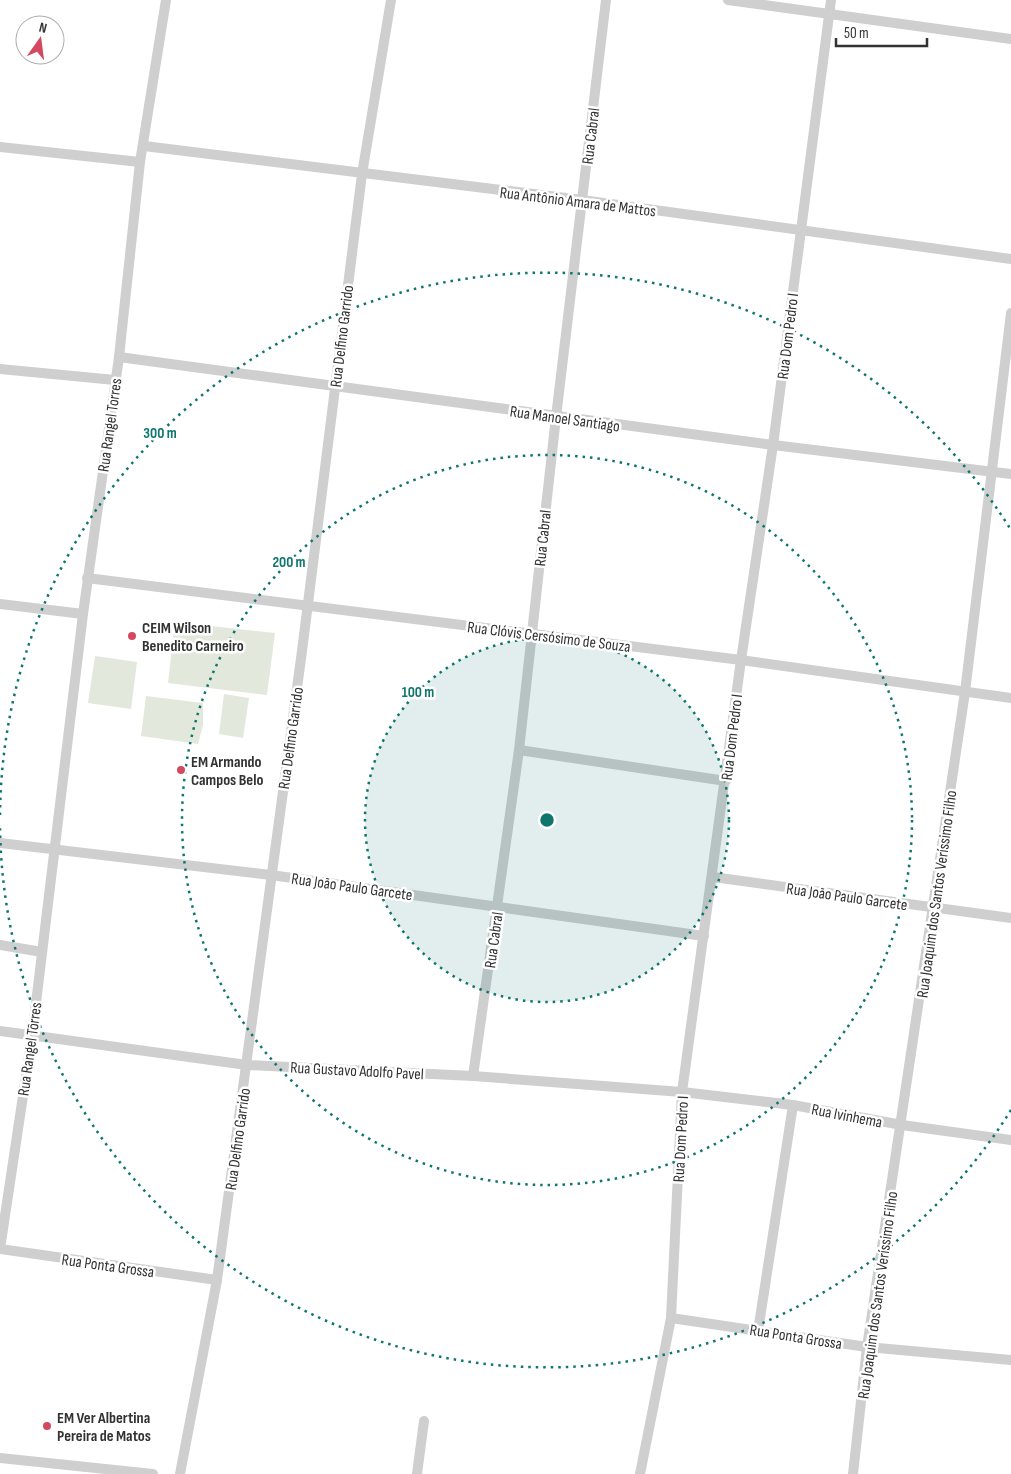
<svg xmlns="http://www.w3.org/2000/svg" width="1011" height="1474" viewBox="0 0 1011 1474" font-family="'Sofia Sans Condensed',sans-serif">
<rect width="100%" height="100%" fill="#fff"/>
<g fill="#e3e8dc">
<path d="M175 622 275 633 267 695 168 683Z"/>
<path d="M95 656 137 662 131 709 88 703Z"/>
<path d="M224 694 249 698 243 738 219 734Z"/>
<path d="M146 696 203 703V725L198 744 141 736Z"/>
</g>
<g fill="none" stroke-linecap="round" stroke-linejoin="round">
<g stroke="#cfcfcf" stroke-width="10">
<path d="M728 0 1011 39"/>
<path d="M144 146 582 200 1011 259"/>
<path d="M0 147 140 162"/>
<path d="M119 357 773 445 1011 474"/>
<path d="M0 369 115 380"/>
<path d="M87 578 741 660 1011 698"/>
<path d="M0 604 83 614"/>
<path d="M519 750 726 781"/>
<path d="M0 843 271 875 704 936"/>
<path d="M713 877 1011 918"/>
<path d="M0 945 42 952"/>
<path d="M0 1031 247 1065 473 1076 682 1092 793 1105 902 1125 1011 1140"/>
<path d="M473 1076 519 750 556 417 606 0"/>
<path d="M0 1249 32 1036 83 614 119 357 140 162 166 0"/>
<path d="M0 1249 217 1280"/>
<path d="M671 1318 867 1347 1011 1360"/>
<path d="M758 1331 793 1105"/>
<path d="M0 1458 153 1474"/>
<path d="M180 1474 217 1280 302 651 362 174 391 0"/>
<path d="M417 1474 424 1421"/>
<path d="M640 1474 671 1318 682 1092 741 660 773 445 831 0"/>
<path d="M853 1474 867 1347 965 692 1011 313"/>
</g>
</g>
<circle cx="547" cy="820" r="182" fill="#0f766e" fill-opacity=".12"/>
<g fill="none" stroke="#0f766e" stroke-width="2.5" stroke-dasharray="2.5 5">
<circle cx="547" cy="820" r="182"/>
<circle cx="547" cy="820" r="365"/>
<path d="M1011 1110A547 547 0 0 1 0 825M0 815A547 547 0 0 1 1011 530"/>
</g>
<g fill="#d34960" stroke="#fff" stroke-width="2">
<circle cx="132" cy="636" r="5"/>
<circle cx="181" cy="770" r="5"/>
<circle cx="47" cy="1426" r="5"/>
</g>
<g text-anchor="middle" stroke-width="5" stroke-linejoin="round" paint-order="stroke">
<g font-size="16" fill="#323232" stroke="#fff">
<text transform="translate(590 136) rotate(-83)" y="6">Rua Cabral</text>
<text transform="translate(578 201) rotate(7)" y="6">Rua Antônio Amara de Mattos</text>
<text transform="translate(341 336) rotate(-83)" y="6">Rua Delfino Garrido</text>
<text transform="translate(787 336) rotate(-83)" y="6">Rua Dom Pedro I</text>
<text transform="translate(565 418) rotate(8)" y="6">Rua Manoel Santiago</text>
<text transform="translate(109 425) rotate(-82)" y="6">Rua Rangel Torres</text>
<text transform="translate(542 538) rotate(-84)" y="6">Rua Cabral</text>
<text transform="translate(549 636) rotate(7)" y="6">Rua Clóvis Cersósimo de Souza</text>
<text transform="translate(731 737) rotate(-83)" y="6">Rua Dom Pedro I</text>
<text transform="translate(290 738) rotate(-82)" y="6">Rua Delfino Garrido</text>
<text transform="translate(352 886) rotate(8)" y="6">Rua João Paulo Garcete</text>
<text transform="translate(936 894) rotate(-82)" y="6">Rua Joaquim dos Santos Veríssimo Filho</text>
<text transform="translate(847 896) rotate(8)" y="6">Rua João Paulo Garcete</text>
<text transform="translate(493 940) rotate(-82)" y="6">Rua Cabral</text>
<text transform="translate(29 1049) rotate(-82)" y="6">Rua Rangel Tôrres</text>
<text transform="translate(357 1070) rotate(3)" y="6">Rua Gustavo Adolfo Pavel</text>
<text transform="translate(847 1115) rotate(11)" y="6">Rua Ivinhema</text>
<text transform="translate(237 1139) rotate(-82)" y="6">Rua Delfino Garrido</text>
<text transform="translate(680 1139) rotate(-87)" y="6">Rua Dom Pedro I</text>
<text transform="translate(108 1265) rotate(8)" y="6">Rua Ponta Grossa</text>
<text transform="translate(877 1295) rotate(-82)" y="6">Rua Joaquim dos Santos Veríssimo Filho</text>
<text transform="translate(796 1336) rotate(9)" y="6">Rua Ponta Grossa</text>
</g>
<g font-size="16" font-weight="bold" fill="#323232" stroke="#fff" text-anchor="start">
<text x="142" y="633">CEIM Wilson<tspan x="142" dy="18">Benedito Carneiro</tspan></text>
<text x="191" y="767">EM Armando<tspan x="191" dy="18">Campos Belo</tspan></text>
<text x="57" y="1423">EM Ver Albertina<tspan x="57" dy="18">Pereira de Matos</tspan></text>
</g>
</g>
<circle cx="547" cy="820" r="8" fill="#0f766e" stroke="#fff" stroke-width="2.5"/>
<g font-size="15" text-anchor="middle" font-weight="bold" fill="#0f766e" stroke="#fff" stroke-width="5" stroke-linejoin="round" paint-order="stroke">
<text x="160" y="438">300 m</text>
<text x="289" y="567">200 m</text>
<text x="418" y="697">100 m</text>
</g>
<g transform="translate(40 40) rotate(14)"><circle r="24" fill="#ffffff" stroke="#adadad"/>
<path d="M0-4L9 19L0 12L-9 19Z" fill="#d34960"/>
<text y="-8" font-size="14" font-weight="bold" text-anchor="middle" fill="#323232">N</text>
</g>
<path d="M836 38v8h91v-8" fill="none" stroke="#323232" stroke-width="2.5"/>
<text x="844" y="38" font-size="15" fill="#323232" stroke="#ffffff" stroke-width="4" paint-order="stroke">50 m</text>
</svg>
